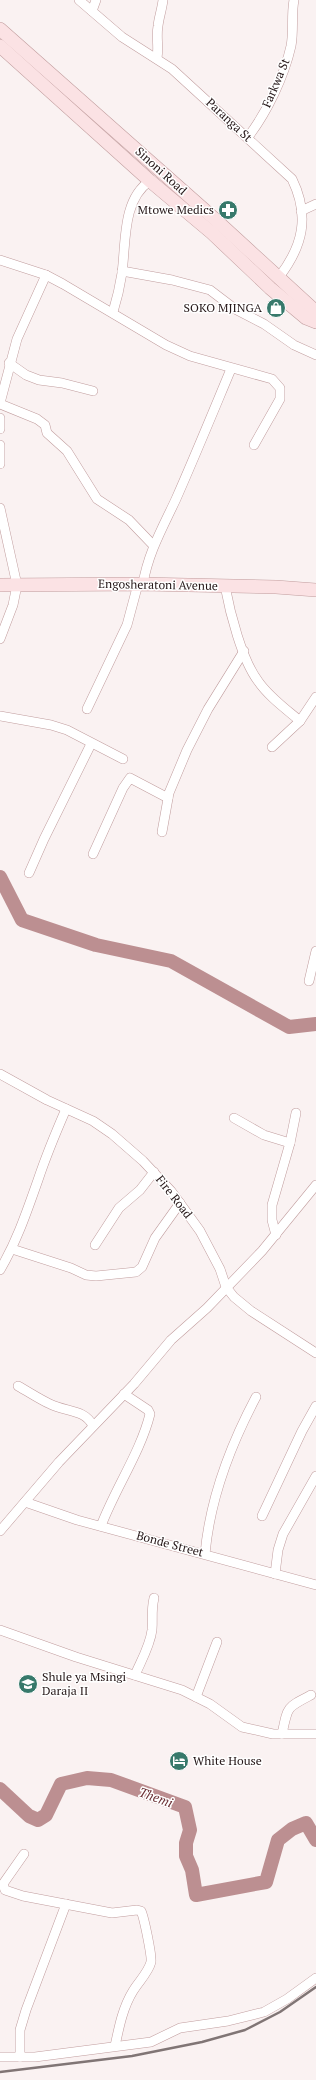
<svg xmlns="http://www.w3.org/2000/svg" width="316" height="2080" viewBox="0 0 316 2080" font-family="'PT Serif',serif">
<rect width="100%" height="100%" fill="#faf2f2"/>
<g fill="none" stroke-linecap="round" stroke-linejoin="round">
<g stroke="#bc8f91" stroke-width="14">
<path d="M0 877 22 920 96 945 171 961 289 1027 316 1024"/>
<path d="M0 1789 29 1816 38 1820 46 1815 61 1784 87 1778 111 1780 185 1807 190 1830 186 1843V1856L192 1870 196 1895 266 1882 278 1840 292 1829 306 1823 316 1840"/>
</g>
<defs>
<g id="street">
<path d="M79 0 122 37 172 69 292 179C310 216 303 246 279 277"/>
<path d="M92 11 96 0"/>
<path d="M157 58C159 47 156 37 158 26 159 17 162 9 163 0"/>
<path d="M248 137C267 112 284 77 291 46 294 31 291 15 294 0"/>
<path d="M301 211 316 204"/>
<path d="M0 260 46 275 63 284 166 345 190 356 272 379 280 388V399L254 445"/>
<path d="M122 271 172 280 210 290 235 309 264 324 294 345 316 355"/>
<path d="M113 312C117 299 120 286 122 273 126 244 122 199 150 181"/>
<path d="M9 363 26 375 39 380 62 383 93 391"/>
<path d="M0 403 17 339 46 275"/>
<path d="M0 404 37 419 45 425 47 433 67 451 97 499 129 520 153 545"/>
<path d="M0 418V429"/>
<path d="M0 445V464"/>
<path d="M0 508 17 585 13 605 0 639"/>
<path d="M143 584C148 553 163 527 176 499 195 456 213 412 231 369"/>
<path d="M225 586C230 613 242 660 258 681 269 697 286 709 300 721"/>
<path d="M87 709 127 625 138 584"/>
<path d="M0 716 51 725 67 730 123 759"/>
<path d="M272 747 300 721 316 697"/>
<path d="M162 832 169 793 187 750 208 709 244 651"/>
<path d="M93 854 123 788 130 778 168 798"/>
<path d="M29 873 44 839 91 744"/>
<path d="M309 981 316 951"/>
<path d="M0 1074 47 1100 93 1121 112 1134 143 1161 171 1191 200 1231 220 1269 226 1287 234 1297 251 1311 316 1353"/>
<path d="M234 1118 264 1135 290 1143"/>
<path d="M276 1235 272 1220V1205L290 1143 296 1113"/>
<path d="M95 1245 119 1208 140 1190 154 1172"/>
<path d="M12 1249 71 1268 86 1275 96 1276 136 1272 142 1267 155 1238 180 1203"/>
<path d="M0 1270C17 1241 27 1211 38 1180 46 1156 56 1132 66 1109"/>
<path d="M18 1386C29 1392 39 1399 50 1404 66 1412 85 1409 93 1426"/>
<path d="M25 1502 77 1520 316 1585"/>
<path d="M262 1516 302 1431 316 1406"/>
<path d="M101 1526C115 1489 141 1451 150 1414L148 1410 124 1394"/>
<path d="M0 1531 59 1462 134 1384 171 1340 207 1308 262 1251 316 1185"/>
<path d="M205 1554C210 1498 230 1446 256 1397"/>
<path d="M275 1574 278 1550 283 1534 316 1476"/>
<path d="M0 1630 76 1657 182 1690 210 1704 242 1727 273 1734H316"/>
<path d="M135 1675C141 1661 150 1646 152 1630 153 1619 151 1611 154 1598"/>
<path d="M196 1697 217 1642"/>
<path d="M282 1734C288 1706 286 1708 311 1695"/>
<path d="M24 1854 3 1884 5 1890 23 1896 112 1913 137 1910 141 1911C144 1917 152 1956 151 1962 148 1973 139 1981 133 1991 123 2007 119 2027 115 2046"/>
<path d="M0 2057H35L151 2042 180 2028 228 2021 264 2012 287 1999 316 1978"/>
<path d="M20 2057V2030L26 2010 66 1904"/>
</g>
<g id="secondary">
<path d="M0 29 217 221 314 310 316 318"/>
<path d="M0 46 150 181 212 233 270 288 306 318 316 322"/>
<path d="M0 585 143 584 276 587 316 590"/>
</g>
</defs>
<use href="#street" stroke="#c19d9e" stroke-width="10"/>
<use href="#secondary" stroke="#c19d9e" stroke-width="14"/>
<use href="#street" stroke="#fff" stroke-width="9"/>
<use href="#secondary" stroke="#fbe2e4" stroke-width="13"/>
<path stroke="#807575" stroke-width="2.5" d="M0 2072 132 2056 202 2042 245 2030 280 2012 316 1987"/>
</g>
<defs>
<symbol id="pharmacy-disc" viewBox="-11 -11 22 22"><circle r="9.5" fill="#37796b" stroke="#fff"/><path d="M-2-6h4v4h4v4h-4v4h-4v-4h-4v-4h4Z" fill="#fff"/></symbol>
<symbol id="shop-disc" viewBox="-11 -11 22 22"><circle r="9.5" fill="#37796b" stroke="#fff"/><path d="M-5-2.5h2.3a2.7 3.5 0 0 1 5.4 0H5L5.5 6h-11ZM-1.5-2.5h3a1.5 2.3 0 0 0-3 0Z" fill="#fff"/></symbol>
<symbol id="school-disc" viewBox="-11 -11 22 22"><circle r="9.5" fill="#37796b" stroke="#fff"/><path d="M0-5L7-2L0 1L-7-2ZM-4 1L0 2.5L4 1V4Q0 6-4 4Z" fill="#fff"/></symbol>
<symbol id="hotel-disc" viewBox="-11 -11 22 22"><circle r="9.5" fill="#37796b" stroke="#fff"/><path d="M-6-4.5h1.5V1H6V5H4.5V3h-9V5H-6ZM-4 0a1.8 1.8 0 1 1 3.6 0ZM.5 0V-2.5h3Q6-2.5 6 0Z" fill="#fff"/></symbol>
</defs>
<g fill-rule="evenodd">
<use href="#pharmacy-disc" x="217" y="199" width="22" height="22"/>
<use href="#shop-disc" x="265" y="297" width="22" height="22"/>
<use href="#school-disc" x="17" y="1673" width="22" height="22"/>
<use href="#hotel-disc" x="168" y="1750" width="22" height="22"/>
</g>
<g text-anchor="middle" stroke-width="3" stroke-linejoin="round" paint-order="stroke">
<g font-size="12" fill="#241617" stroke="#fff">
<text transform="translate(276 83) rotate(-67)" y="4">Farkwa St</text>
<text transform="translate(229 120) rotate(43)" y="4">Paranga St</text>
<text transform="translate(161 171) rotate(42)" y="4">Sinoni Road</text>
<text transform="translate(158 585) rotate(1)" y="4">Engosheratoni Avenue</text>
<text transform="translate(174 1197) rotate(52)" y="4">Fire Road</text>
<text transform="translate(170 1544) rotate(15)" y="4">Bonde Street</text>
</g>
<g font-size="12" fill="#241617" stroke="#fff" text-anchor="end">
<text x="214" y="214">Mtowe Medics</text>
<text x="262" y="312">SOKO MJINGA</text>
<text x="42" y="1681" text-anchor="start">Shule ya Msingi<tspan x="42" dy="14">Daraja II</tspan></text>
<text x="193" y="1765" text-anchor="start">White House</text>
</g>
<g font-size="13" font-style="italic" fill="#6a2f34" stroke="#fff">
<text transform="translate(156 1797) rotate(20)" y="5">Themi</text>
</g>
</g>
</svg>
